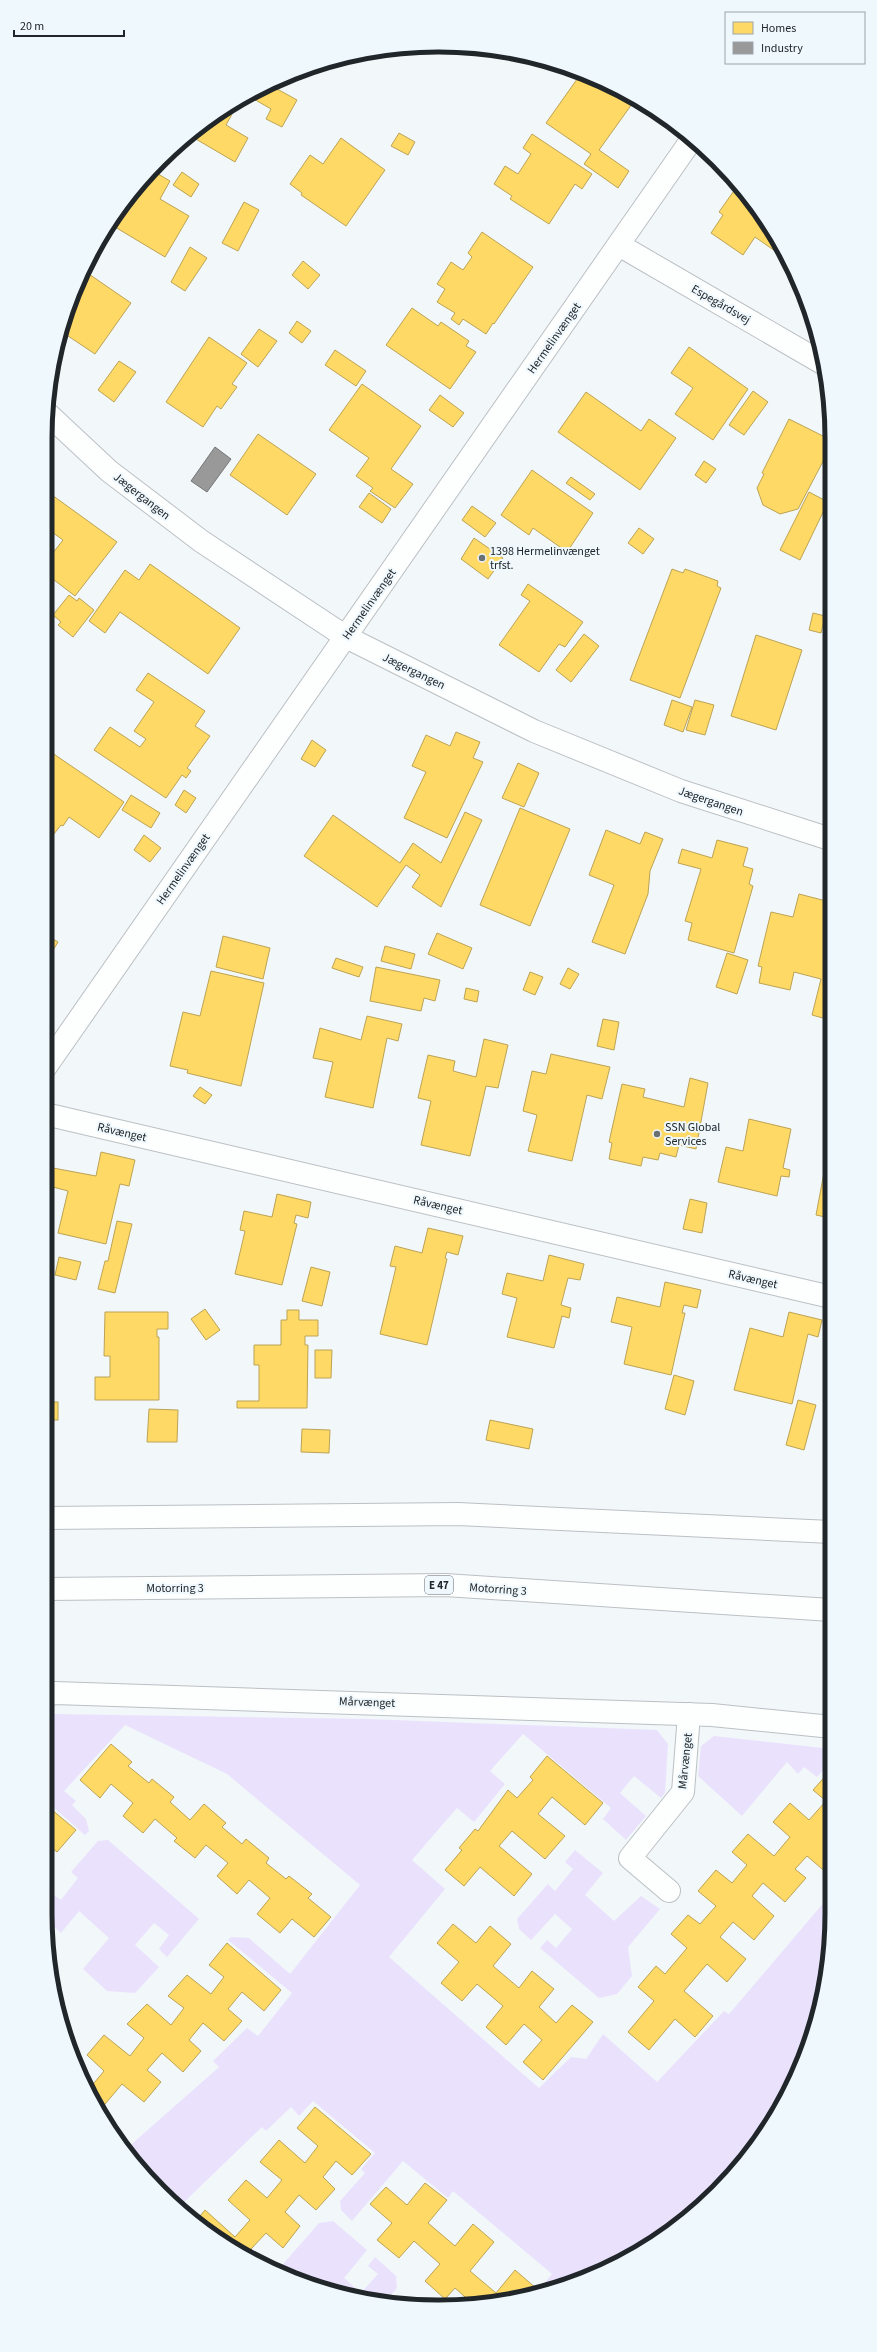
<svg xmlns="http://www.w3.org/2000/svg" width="877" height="2352" viewBox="0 0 877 2352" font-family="'Source Sans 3',sans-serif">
<rect width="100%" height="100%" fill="#f2f7fa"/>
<g fill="#eae2fd">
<path d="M55 1714 368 1719 657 1730 668 1744 665 1793 661 1798 634 1776 620 1793 646 1816 626 1840 603 1819 611 1808 523 1734 490 1771 505 1784 474 1822 457 1808 412 1860 445 1889 389 1957 539 2088 571 2057 586 2059 603 2034 657 2082 724 2011 729 2014 832 1893C832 1921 827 1949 824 1977 822 1990 822 2004 818 2016 787 2124 713 2214 614 2266 591 2278 564 2285 540 2294H535L552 2274 453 2191 448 2198 403 2161 352 2221 341 2210 340 2201 365 2173 361 2169 375 2153 313 2101 299 2116 291 2107 266 2131 262 2127 179 2207 143 2173 125 2150 219 2067 213 2061 247 2028 258 2036 292 1993 228 1940 231 1937 249 1938 290 1974 360 1885 227 1774 125 1725 64 1791 76 1801 72 1805 86 1819 89 1831 85 1835 45 1800V1717Z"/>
<path d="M714 1736 832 1749V1770L827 1766 817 1777 804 1767 798 1774 787 1762 742 1816 698 1776 701 1746Z"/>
<path d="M108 1840 199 1919 167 1957 159 1949 169 1935 154 1923 135 1945 159 1967 135 1993 107 1991 83 1969 109 1938 79 1911 61 1933 46 1920 45 1901 52 1894 61 1900 78 1878 71 1872 98 1841Z"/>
<path d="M575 1850 603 1873 585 1895 614 1921 641 1896 660 1909 628 1947 632 1976 617 1994 599 1998 540 1948 547 1940 556 1948 572 1929 555 1914 531 1940 519 1929 517 1919 548 1884 555 1891 573 1869 565 1862Z"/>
<path d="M333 2221 367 2250 344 2278 361 2293 378 2274 368 2266 375 2257 396 2276 397 2288 384 2303 336 2294 277 2271 319 2223Z"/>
</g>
<g fill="#ffd966" stroke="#bca354">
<path d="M580 75 613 89 632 104 599 150 629 171 618 188 584 164 591 154 546 123Z"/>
<path d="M270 85 297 100 282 127 266 119 271 109 247 95Z"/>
<path d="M241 98 226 125 248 138 235 162 189 135Z"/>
<path d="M399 133 415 142 408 155 391 146Z"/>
<path d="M532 134 592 174 582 189 575 184 549 224 510 199 512 196 494 184 505 166 518 174 531 154 523 148Z"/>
<path d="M341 138 385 170 346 226 301 195 302 193 290 184 310 155 323 164Z"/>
<path d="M153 171 170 181 160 199 189 216 165 257 110 224 126 199Z"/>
<path d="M182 172 199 184 191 197 173 185Z"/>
<path d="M738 185 788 260 755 237 743 255 711 233 723 215 719 212Z"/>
<path d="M244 202 259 210 238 251 222 243Z"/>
<path d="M482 232 533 267 494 324 493 323 486 334 463 319 459 325 451 319 455 313 437 302 445 289 437 284 451 262 463 270 472 257 468 253Z"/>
<path d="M190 247 207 258 185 291 171 282Z"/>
<path d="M303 261 320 275 308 289 292 275Z"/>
<path d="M83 270 131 303 95 354 62 332 69 322 65 319Z"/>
<path d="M412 308 438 326 441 322 469 341 466 346 476 352 450 389 386 345Z"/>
<path d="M297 321 311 331 302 343 289 333Z"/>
<path d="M259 329 277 341 258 367 241 354Z"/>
<path d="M209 337 247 363 232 384 237 387 221 409 217 406 203 427 166 402Z"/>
<path d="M689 347 748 389 713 440 675 414 693 388 671 373Z"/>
<path d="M335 350 366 371 356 386 325 365Z"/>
<path d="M119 361 136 372 114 402 98 390Z"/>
<path d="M362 384 421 426 391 469 413 484 395 508 370 491 373 488 356 476 369 458 329 430Z"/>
<path d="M753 391 768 402 744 435 729 425Z"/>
<path d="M586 392 641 431 649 419 676 438 640 490 558 432Z"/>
<path d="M440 395 464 413 453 427 429 410Z"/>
<path d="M789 419 829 439V450L798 509 780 514 763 505 757 488 764 474 762 473Z"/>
<path d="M258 434 316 474 287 515 230 475Z"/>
<path d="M704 461 716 469 706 483 695 475Z"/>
<path d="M532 470 593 513 567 552 533 528 529 535 501 515Z"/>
<path d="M571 477 595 494 590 500 566 483Z"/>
<path d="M809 492 828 502 800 560 780 550Z"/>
<path d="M369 493 391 509 382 523 359 507Z"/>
<path d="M52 495 117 542 75 596 45 573V563L63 540 45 527V505Z"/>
<path d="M472 506 496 523 485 537 462 520Z"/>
<path d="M639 528 654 539 643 554 628 543Z"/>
<path d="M474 538 503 558 488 579 461 559Z"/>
<path d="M150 564 240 628 208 674 120 612 105 633 89 621 125 570 139 580Z"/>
<path d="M672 569 683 573 685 569 718 581 717 586 721 588 680 698 630 680Z"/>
<path d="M528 584 583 622 565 647 559 644 539 672 499 645 530 601 521 595Z"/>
<path d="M69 595 77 601 79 598 94 610 73 637 58 625 61 622 53 615Z"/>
<path d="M813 613 825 616 821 633 809 630Z"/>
<path d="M584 634 599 646 571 682 556 670Z"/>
<path d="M756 635 802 650 776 730 731 716Z"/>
<path d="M148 673 205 711 195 726 210 736 187 768 191 771 186 778 182 775 166 798 94 750 110 727 140 747 146 739 134 731 154 702 136 690Z"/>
<path d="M672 700 692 707 683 732 664 725Z"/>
<path d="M695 700 714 705 705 735 686 730Z"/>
<path d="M456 732 480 742 473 758 483 762 447 838 404 818 426 772 412 766 426 735 450 746Z"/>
<path d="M312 740 326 750 315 767 301 759Z"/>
<path d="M45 748 124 802 99 838 69 817 63 826 61 825 50 839 45 836Z"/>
<path d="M518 763 539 773 524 807 502 798Z"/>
<path d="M184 790 196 798 186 813 175 805Z"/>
<path d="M131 795 160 813 151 828 122 810Z"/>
<path d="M520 808 570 829 530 926 480 905Z"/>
<path d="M465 812 482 820 441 907 412 887 420 875 406 865 377 907 304 856 333 815 400 863 413 843 441 863Z"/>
<path d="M606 830 640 844 645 832 663 839 650 871 648 894 625 954 592 942 614 885 589 875Z"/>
<path d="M144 835 161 848 150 862 134 850Z"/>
<path d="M717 840 748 848 743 866 753 869 749 884 753 886 734 953 688 940 692 923 685 921 701 869 678 863 682 849 712 858Z"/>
<path d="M799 894 830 902V1020L812 1015 821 979 794 972 790 990 759 983 762 967 758 966 771 912 793 917Z"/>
<path d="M437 933 472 948 463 969 428 954Z"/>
<path d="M45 934 58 942 49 957 45 954Z"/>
<path d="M223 936 270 948 263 979 216 967Z"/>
<path d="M385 946 415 954 411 969 381 961Z"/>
<path d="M727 953 748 960 737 994 716 987Z"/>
<path d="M336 958 363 967 359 977 332 968Z"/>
<path d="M376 967 440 980 435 1001 424 998 421 1011 370 1001Z"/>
<path d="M568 968 579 974 570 989 560 984Z"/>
<path d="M211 971 264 983 241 1086 187 1073 188 1070 170 1066 183 1012 200 1016Z"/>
<path d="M530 972 543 977 535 995 523 990Z"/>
<path d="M45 974 54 981 45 994Z"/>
<path d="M466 988 479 991 477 1002 464 999Z"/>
<path d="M367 1016 402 1024 398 1041 387 1038 373 1108 325 1097 333 1062 313 1058 320 1028 361 1040Z"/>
<path d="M603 1019 619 1022 614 1050 597 1046Z"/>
<path d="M484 1039 508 1045 498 1088 486 1086 470 1156 421 1145 431 1101 418 1098 428 1055 455 1061 453 1071 476 1077Z"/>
<path d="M551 1054 610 1067 602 1099 587 1095 572 1161 528 1151 537 1115 523 1111 532 1071 546 1074Z"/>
<path d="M690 1078 708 1083 696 1149 679 1145 676 1157 660 1153 658 1160 643 1157 641 1166 609 1159 612 1143 609 1142 622 1084 645 1089 643 1097 684 1107Z"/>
<path d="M200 1087 212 1095 205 1104 193 1096Z"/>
<path d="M749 1119 791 1129 783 1168 790 1170 789 1177 781 1176 777 1196 718 1182 726 1147 743 1151Z"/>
<path d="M829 1146H830V1218L816 1215Z"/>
<path d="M101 1152 135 1160 129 1186 120 1184 106 1244 58 1233 68 1191 49 1186 53 1168 96 1176Z"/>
<path d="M277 1194 311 1202 308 1218 296 1215 294 1223 297 1224 282 1285 235 1274 245 1231 240 1230 244 1211 272 1217Z"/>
<path d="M690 1199 707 1203 702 1233 683 1229Z"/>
<path d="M117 1221 132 1224 115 1293 98 1289 105 1261H108Z"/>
<path d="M428 1228 463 1236 458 1255 447 1252 445 1258 447 1259 427 1345 380 1334 396 1267 390 1266 395 1246 422 1253Z"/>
<path d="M549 1255 584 1264 580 1280 568 1278 561 1305 571 1308 569 1318 562 1316 554 1348 507 1337 517 1298 502 1294 507 1273 543 1281Z"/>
<path d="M59 1257 81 1262 76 1280 55 1275Z"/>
<path d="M311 1267 330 1272 322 1306 302 1301Z"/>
<path d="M665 1282 701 1290 697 1308 684 1305 682 1313H685L671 1375 624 1364 632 1327 611 1322 617 1297 660 1307Z"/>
<path d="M205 1309 220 1330 206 1340 191 1319Z"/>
<path d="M287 1310H299V1320H318V1336H305V1345H308L307 1408H237V1401H259V1365H254V1345H281V1320H287Z"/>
<path d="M105 1312H168V1329H157V1337H159V1400H95V1377H110V1356H104Z"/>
<path d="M789 1312 822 1320 818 1337 808 1334 792 1404 734 1390 750 1328 783 1337Z"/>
<path d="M315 1350H332L331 1378H315Z"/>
<path d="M674 1375 694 1381 685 1415 665 1409Z"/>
<path d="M798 1400 816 1405 804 1450 786 1445Z"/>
<rect x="45" y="1402" width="13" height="18"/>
<path d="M149 1409 178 1410 177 1442H147Z"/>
<path d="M490 1420 533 1429 529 1449 486 1440Z"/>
<path d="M302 1429 330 1430 329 1453 301 1452Z"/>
<path d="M111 1744 132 1762 128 1766 149 1783 152 1779 174 1797 170 1802 190 1820 204 1804 226 1823 222 1827 242 1844 246 1839 269 1858 266 1863 286 1879 289 1876 312 1894 308 1898 331 1917 314 1937 292 1919 280 1933 257 1914 270 1898 249 1880 237 1894 217 1876 228 1863 206 1845 195 1858 174 1841 177 1838 155 1819 143 1833 123 1816 133 1803 111 1784 100 1798 80 1780Z"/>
<path d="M547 1756 603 1803 585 1825 552 1797 538 1814 565 1836 545 1859 512 1831 499 1846 532 1874 514 1896 480 1867 464 1886 445 1870 462 1850 459 1848 475 1829 478 1831 508 1790 517 1798 533 1780 530 1777Z"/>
<path d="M829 1772 832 1773V1869L828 1874 807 1856 795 1869 806 1878 785 1902 763 1883 752 1896 774 1916 754 1940 733 1922 720 1937 746 1959 727 1982 707 1964 684 1991 713 2016 695 2037 675 2019 649 2050 628 2032 654 2001 638 1987 656 1966 665 1974 687 1948 671 1934 688 1915 700 1924 716 1906 698 1891 716 1870 732 1883 747 1865 732 1852 748 1834 774 1856 790 1837 773 1822 790 1803 809 1820 826 1801 813 1790Z"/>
<path d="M45 1804 76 1830 57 1852 45 1842Z"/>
<path d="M453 1924 476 1943 490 1926 511 1944 493 1966 519 1988 532 1971 554 1989 539 2007 556 2023 572 2005 593 2022 543 2080 523 2062 542 2040 524 2024 506 2045 486 2027 503 2006 477 1984 462 2001 441 1983 459 1962 437 1943Z"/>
<path d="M227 1943 281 1990 264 2011 242 1992 228 2009 242 2021 224 2041 203 2023 189 2040 201 2051 183 2072 162 2053 147 2070 161 2082 144 2102 122 2084 100 2110 89 2089 104 2071 87 2055 104 2035 130 2056 144 2038 127 2024 147 2004 171 2025 184 2008 168 1996 187 1975 211 1994 224 1977 209 1965Z"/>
<path d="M315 2107 371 2154 352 2175 336 2161 323 2177 335 2189 316 2210 299 2195 285 2212 300 2226 283 2248 266 2233 251 2249 261 2259 258 2263 195 2222 205 2210 235 2237 250 2220 228 2200 246 2180 267 2198 282 2180 260 2162 279 2140 305 2163 318 2146 297 2128Z"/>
<path d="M101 2113 112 2122 109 2127Z"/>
<path d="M425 2183 447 2200 428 2223 455 2246 473 2224 494 2242 470 2271 496 2293 515 2270 537 2289 531 2295 474 2305 455 2288 445 2299 425 2281 440 2264 414 2241 399 2258 377 2240 392 2223 370 2204 386 2187 407 2205Z"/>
</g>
<path fill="#999" stroke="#757677" d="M215 447 231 459 207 492 191 481Z"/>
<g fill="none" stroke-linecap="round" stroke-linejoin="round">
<defs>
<g id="minor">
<path d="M619 245 824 364"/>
<path d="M48 414 109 471 201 541 346 637 534 731 681 791 830 839"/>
<path d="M45 1068 692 139"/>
<path d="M45 1114 831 1297"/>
<path d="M45 1696 55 1693 712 1715 832 1727"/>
<path d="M669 1891 630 1858 683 1792 689 1714"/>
</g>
<g id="motorway">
<path d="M45 1518 458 1514 831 1532"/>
<path d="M45 1589 445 1585 831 1610"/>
</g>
</defs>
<use href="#minor" stroke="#bbc0c4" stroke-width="24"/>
<use href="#motorway" stroke="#bbc0c4" stroke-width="24"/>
<use href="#minor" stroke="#fdfefe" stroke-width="22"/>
<use href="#motorway" stroke="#fdfefe" stroke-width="22"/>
</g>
<g fill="#6a6f72" stroke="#eff8fd" stroke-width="1.5">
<circle cx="482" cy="558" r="4"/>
<circle cx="657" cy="1134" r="4"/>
</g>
<g text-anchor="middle" stroke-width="4" stroke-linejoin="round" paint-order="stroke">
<rect fill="#eff8fd" stroke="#5e6569" stroke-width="1" x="425" y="1576" width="28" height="18" rx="3"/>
<g font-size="11" font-weight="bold" fill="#202629">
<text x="439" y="1589">E 47</text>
</g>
<g font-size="12" fill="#202629" stroke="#eff8fd">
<text transform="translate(721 304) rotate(30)" y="4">Espegårdsvej</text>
<text transform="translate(554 338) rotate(-55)" y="4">Hermelinvænget</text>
<text transform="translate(142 496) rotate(38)" y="4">Jægergangen</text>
<text transform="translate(369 604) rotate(-55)" y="4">Hermelinvænget</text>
<text transform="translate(414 671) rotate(26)" y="4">Jægergangen</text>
<text transform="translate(711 801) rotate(19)" y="4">Jægergangen</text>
<text transform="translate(183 869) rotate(-55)" y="4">Hermelinvænget</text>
<text transform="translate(122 1132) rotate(13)" y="4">Råvænget</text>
<text transform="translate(438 1205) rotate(13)" y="4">Råvænget</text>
<text transform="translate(753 1279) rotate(13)" y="4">Råvænget</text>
<text x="175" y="1592">Motorring 3</text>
<text transform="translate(498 1589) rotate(4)" y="4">Motorring 3</text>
<text transform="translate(367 1702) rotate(2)" y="4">Mårvænget</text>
<text transform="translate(685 1761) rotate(-84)" y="4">Mårvænget</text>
</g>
<g font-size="12" fill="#202629" stroke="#eff8fd" text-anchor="start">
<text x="490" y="555">1398 Hermelinvænget<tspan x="490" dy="14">trfst.</tspan></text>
<text x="665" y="1131">SSN Global<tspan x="665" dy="14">Services</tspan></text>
</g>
</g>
<path d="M0 0H877V2352H0ZM438 52H439A386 386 0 0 1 825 438V1914A386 386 0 0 1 439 2300H438A386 386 0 0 1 52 1914V438A386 386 0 0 1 438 52Z" fill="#eff8fd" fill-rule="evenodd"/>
<path fill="none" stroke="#202629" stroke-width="5" d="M438 52H439A386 386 0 0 1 825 438V1914A386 386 0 0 1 439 2300H438A386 386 0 0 1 52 1914V438A386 386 0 0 1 438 52Z"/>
<rect x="725" y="12" width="140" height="52" fill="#eff8fd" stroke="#9ca4a8"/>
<rect x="733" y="22" width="20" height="12" fill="#ffd966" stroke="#9ca4a8"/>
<text x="761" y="32" font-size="12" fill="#202629">Homes</text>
<rect x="733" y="42" width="20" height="12" fill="#999999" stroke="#9ca4a8"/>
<text x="761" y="52" font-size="12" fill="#202629">Industry</text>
<path d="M14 30v6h110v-6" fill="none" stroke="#202629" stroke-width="2"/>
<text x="20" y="30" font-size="12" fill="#202629" stroke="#eff8fd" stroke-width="3" paint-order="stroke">20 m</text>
</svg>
